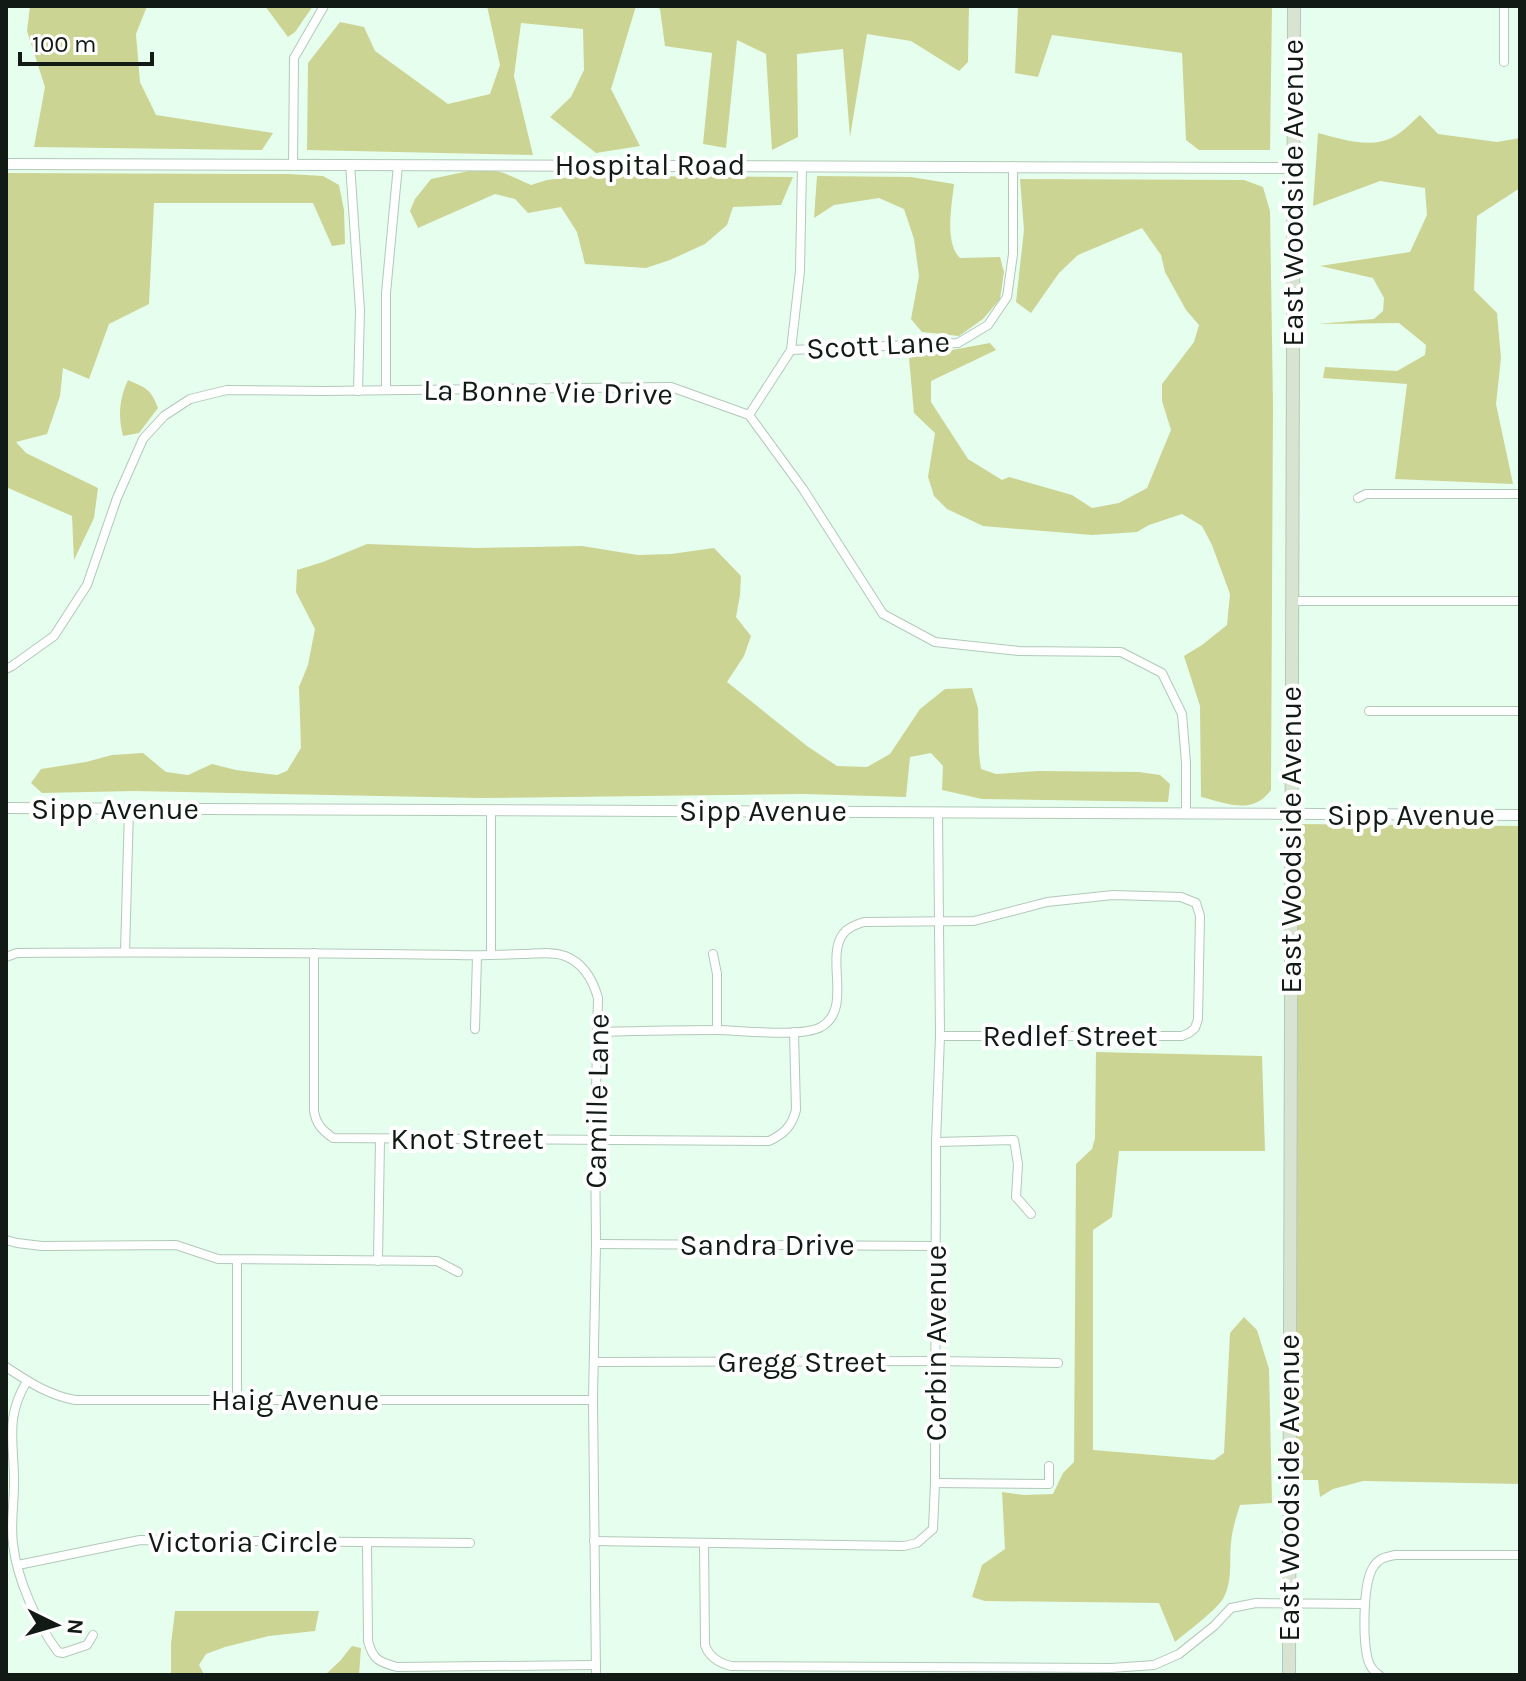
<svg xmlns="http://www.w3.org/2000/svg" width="1526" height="1681" viewBox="0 0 1526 1681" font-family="Karla,sans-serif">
<rect width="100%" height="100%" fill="#e6feee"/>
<g fill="#ccd493">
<path d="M30 6H147L136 34 140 82 156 115 273 133 262 150 34 147 45 87 27 31Z"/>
<path d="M265 6H313L295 32 288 37Z"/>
<path d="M487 6H636L611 89 640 146 596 153 550 117 571 97 584 70 583 29 521 23 514 76 533 155 307 150 308 63 340 22 364 27 375 51 448 104 490 94 500 65Z"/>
<path d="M656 6H969L968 62 959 71 911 41 867 34 850 137 843 49 797 54 798 137 772 150 766 54 737 40 726 148 703 144 712 53 665 46 660 9Z"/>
<path d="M1018 6H1272L1270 150H1199L1186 140 1182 53 1052 35 1038 77 1015 73Z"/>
<path d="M1420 115 1438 134 1497 142 1520 138V188L1477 216 1474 290 1497 313 1501 358 1496 404 1513 484 1395 479 1407 384 1323 378 1325 367 1397 371 1425 355 1426 345 1399 323 1318 324 1374 319 1383 311 1384 298 1373 278 1320 266 1410 252 1427 215 1425 188 1380 181 1313 206 1318 133C1342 139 1371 150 1395 136 1404 131 1412 122 1420 115Z"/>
<path d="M483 168 504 173 531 185 547 180 589 175 606 178 628 176 793 177 781 205 733 207 727 225 705 244 670 260 646 268 585 264 577 232 561 207 528 213 515 199 495 194 418 228 410 211 415 199 431 179Z"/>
<path d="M6 173 288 174 323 176 339 185 344 210 345 244 332 246 313 203H154L149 304 109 324 89 379 63 368 60 396 47 434 16 442 26 453 98 488 94 518 74 560 72 516 6 487Z"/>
<path d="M817 176 911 177 954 184C952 204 944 243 960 258L1000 257 1004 272 1000 299 983 319 959 336 922 332 911 319 919 276 914 239 904 209 879 198 834 205 814 218Z"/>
<path d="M1020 179 1244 180 1263 187 1270 211 1273 404 1271 790C1252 816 1227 803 1201 797L1200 706 1184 656 1202 645 1227 625 1230 594 1212 545 1202 526 1182 514 1149 525 1137 532 1092 535 983 526 947 509 934 496 928 477 935 433 914 413 909 358 990 343 996 350 931 381V402L968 459 1002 480 1009 477 1072 495 1092 508 1119 503 1147 488 1171 430 1162 401V384L1194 342 1199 325 1186 310 1165 272 1161 255 1142 228 1078 255 1059 273 1031 313 1016 302 1024 230Z"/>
<path d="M128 380C146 388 151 389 158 408L139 433 123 436C118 416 119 399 128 380Z"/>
<path d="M367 544 476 548 582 546 638 555 671 554 714 548 741 576 740 595 736 617 751 636 744 656 727 682 807 746 837 766 867 767 890 754 920 709 945 689 972 688 978 708 979 754 981 769 996 774 1039 771 1139 772 1160 775 1170 784 1168 802 982 799 942 790 943 766 931 753 910 757 906 797 804 794 480 798 134 791 42 793 31 783 41 769 86 762 112 755 143 753 166 772 188 775 212 764 236 770 277 775 287 771 301 748 299 687 308 665 315 629 296 592 297 570 323 562Z"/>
<path d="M1296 824 1520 826V1484L1363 1481 1333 1489 1320 1497 1318 1480H1296Z"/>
<path d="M1096 1052 1262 1056 1265 1151H1119L1112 1217 1093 1230V1450L1214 1460 1224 1453 1230 1333 1244 1317 1257 1330 1269 1369 1272 1503 1240 1505C1236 1518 1232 1530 1231 1543 1229 1562 1233 1581 1223 1599 1215 1611 1187 1632 1175 1642L1159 1603 985 1601 972 1597 982 1565 1005 1549 1002 1492 1024 1495 1053 1494 1063 1473 1074 1462 1076 1164 1092 1149 1095 1138Z"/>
<path d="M175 1611H319L315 1631 269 1636 225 1647 206 1654 199 1665 204 1674 238 1675H171V1644Z"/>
<path d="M352 1646 361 1648 359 1675H325L340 1661Z"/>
</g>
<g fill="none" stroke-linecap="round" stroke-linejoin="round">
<defs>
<g id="minor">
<path d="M1504 62V6"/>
<path d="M350 164 360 310 358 391"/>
<path d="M293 165 294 58 324 6"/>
<path d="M791 350 958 343 988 325 1007 297 1013 254V166"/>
<path d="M386 390V293L398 165"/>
<path d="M749 415 791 350 800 271 802 166"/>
<path d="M1358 498 1366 494H1520"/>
<path d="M1291 601H1520"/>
<path d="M6 669 12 666 54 636 87 585 117 498 143 439 164 416 190 399 227 390 323 391 671 387 749 415 803 489 883 614 935 642 1019 651 1121 652 1162 673 1182 714 1186 763V814"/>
<path d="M1369 711H1520"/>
<path d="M125 952 129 809"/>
<path d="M314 953V1111C316 1124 322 1130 333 1138L769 1141C784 1134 792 1126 796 1110L794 1032"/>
<path d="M713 954 717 974V1030"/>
<path d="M491 955V810"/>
<path d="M6 957 17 953C163 952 309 953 456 955 478 956 500 955 523 954 536 954 552 951 565 956 583 963 593 980 598 998L595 1140 596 1244 593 1400 596 1675"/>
<path d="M475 1029 477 956"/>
<path d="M598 1032C637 1031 677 1030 716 1030 741 1030 800 1038 821 1027 853 1009 825 958 843 934 848 927 857 924 864 922L974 921 1047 902 1113 895 1181 897 1196 903 1200 916 1198 1019 1195 1028 1189 1033 1182 1036H940"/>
<path d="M936 1142 1014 1140 1018 1164 1016 1197 1031 1214"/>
<path d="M6 1240 17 1243 42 1246 176 1245 218 1259 437 1261 458 1272"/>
<path d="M596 1244 937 1246"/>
<path d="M237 1260V1401"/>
<path d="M378 1261 380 1139"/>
<path d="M594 1362 936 1361 1058 1363"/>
<path d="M6 1367C29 1382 48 1395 75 1400H593"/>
<path d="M27 1381C6 1416 13 1438 14 1476 15 1499 10 1522 13 1544 17 1579 37 1624 58 1652L63 1653 87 1645 93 1635"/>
<path d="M935 1483 1049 1484V1466"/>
<path d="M594 1541 904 1546 917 1543 933 1529 935 1483 936 1142 940 1036 938 812"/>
<path d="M367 1542 368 1641C373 1660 379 1662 397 1667L596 1665"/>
<path d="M704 1543 705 1645C709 1657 719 1663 731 1666L1111 1668 1154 1665 1179 1654 1214 1626 1231 1608 1256 1603 1365 1604"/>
<path d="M18 1565 140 1540 470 1543"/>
<path d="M1379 1675C1373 1671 1370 1667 1368 1660 1363 1642 1362 1582 1374 1566 1379 1558 1386 1557 1395 1555H1520"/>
</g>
<g id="tertiary">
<path d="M6 164 1293 168"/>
<path d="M6 808 1520 815"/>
</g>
<path id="secondary" d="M1289 1675 1294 6"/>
</defs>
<use href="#minor" stroke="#b2c9b9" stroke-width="10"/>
<use href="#tertiary" stroke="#b2c9b9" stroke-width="12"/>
<use href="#secondary" stroke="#b2c9b9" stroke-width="14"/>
<use href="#minor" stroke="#fff" stroke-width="8"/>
<use href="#tertiary" stroke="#fff" stroke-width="10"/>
<use href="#secondary" stroke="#d8e4d1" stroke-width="12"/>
</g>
<g text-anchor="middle" stroke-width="8" stroke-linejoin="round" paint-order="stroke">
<g font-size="30" fill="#121a15" stroke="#fff">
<text x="650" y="175">Hospital Road</text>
<text transform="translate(1293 193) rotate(-90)" y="10">East Woodside Avenue</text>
<text transform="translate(878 345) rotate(-3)" y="10">Scott Lane</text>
<text transform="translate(548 392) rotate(1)" y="10">La Bonne Vie Drive</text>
<text x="115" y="819">Sipp Avenue</text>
<text x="763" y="821">Sipp Avenue</text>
<text x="1411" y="825">Sipp Avenue</text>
<text transform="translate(1291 840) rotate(-90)" y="10">East Woodside Avenue</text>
<text x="1070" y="1046">Redlef Street</text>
<text transform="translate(597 1101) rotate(-89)" y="10">Camille Lane</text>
<text x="467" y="1149">Knot Street</text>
<text x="767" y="1255">Sandra Drive</text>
<text transform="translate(936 1343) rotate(-90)" y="10">Corbin Avenue</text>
<text x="802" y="1372">Gregg Street</text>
<text x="295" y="1410">Haig Avenue</text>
<text transform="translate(1289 1488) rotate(-90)" y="10">East Woodside Avenue</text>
<text x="243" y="1552">Victoria Circle</text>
</g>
</g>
<rect width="1526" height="1681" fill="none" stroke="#121a15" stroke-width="16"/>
<g transform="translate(56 1625) rotate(95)" stroke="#ffffff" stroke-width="6" paint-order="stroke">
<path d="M0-6L14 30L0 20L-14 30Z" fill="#121a15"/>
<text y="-12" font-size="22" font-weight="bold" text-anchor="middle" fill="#121a15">N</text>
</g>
<path d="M20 52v12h132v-12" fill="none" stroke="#121a15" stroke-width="4"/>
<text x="32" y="52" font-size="24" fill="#121a15" stroke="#ffffff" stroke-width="6" paint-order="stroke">100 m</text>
</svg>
